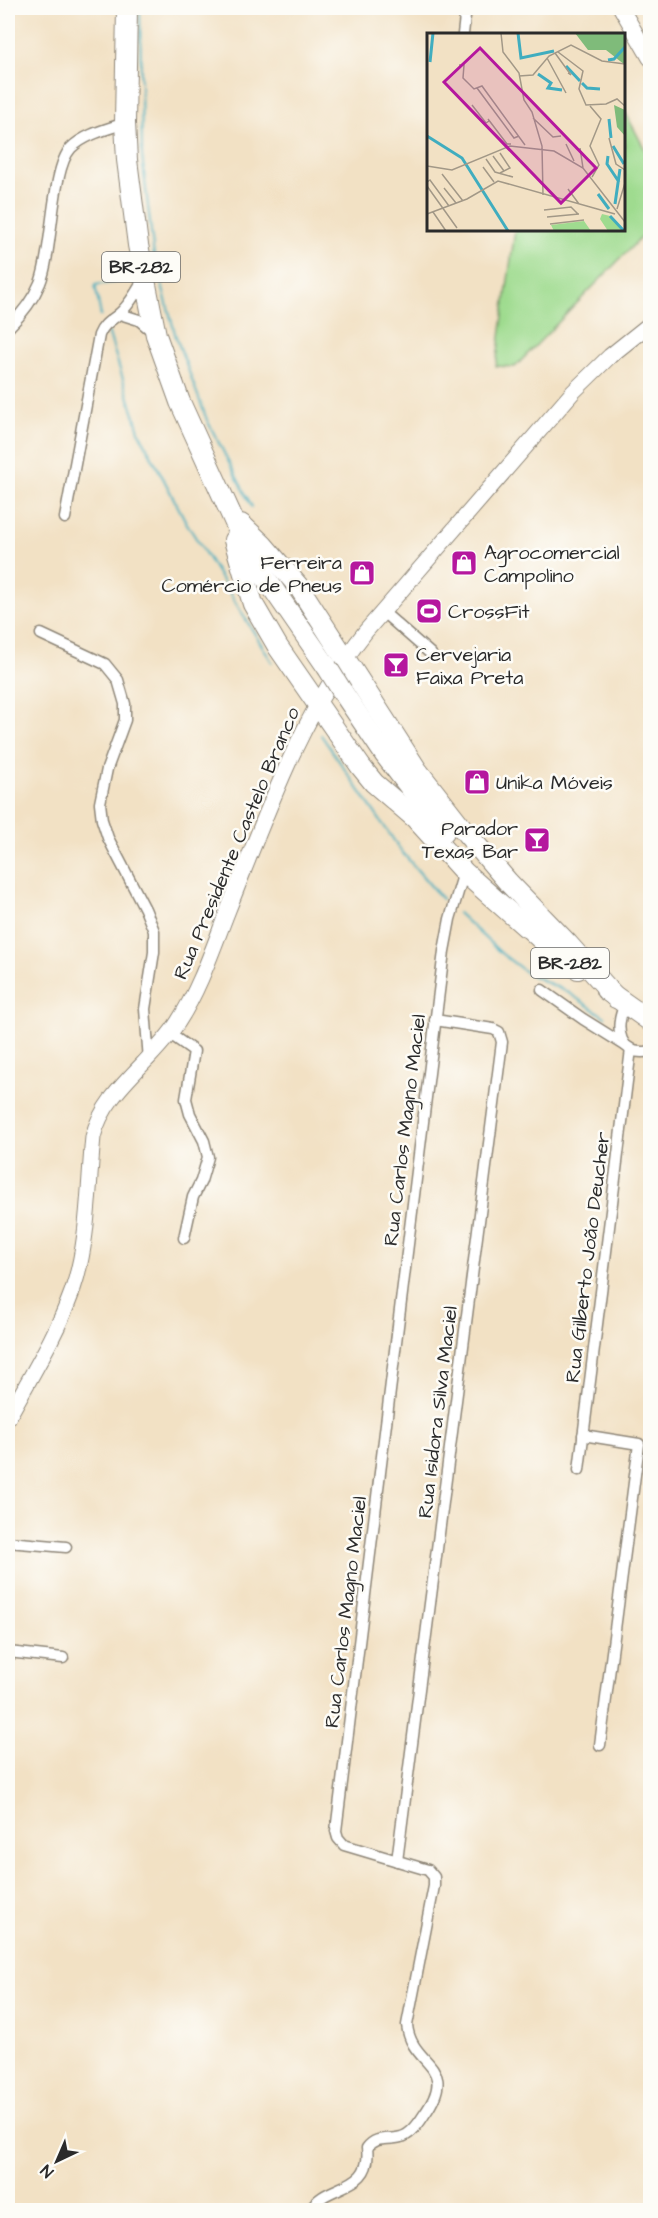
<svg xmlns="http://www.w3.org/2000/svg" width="658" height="2218" viewBox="0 0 658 2218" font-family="'Architects Daughter',sans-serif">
<rect width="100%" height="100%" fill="#fdfcf7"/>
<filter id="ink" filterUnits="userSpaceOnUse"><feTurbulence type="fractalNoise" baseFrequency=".0167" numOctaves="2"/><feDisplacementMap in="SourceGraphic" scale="12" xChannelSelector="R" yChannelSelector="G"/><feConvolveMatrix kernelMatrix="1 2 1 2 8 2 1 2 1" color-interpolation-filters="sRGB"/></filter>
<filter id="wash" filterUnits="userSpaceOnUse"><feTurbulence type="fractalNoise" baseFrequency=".008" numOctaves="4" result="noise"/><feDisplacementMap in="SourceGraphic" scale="24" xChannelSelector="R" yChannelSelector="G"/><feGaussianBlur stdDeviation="1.35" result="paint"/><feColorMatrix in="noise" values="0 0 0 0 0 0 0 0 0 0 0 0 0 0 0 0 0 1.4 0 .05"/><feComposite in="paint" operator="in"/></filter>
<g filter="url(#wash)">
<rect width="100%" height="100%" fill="#f2e1c4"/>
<path fill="#9fdb8f" stroke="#65835d" stroke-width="1.5" d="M624 110 650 159V228L515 367 496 366 515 230H624Z"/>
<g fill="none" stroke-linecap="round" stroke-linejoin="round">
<g stroke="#40adbf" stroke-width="2">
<path d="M140 8 142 156 154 256 176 337 207 420 252 507"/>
<path d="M101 316 95 285 122 281"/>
<path d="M108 331 140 434 186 522 272 662"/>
<path d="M321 735 402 852 442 899"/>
<path d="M458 913 502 954 527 973 569 993 605 1017"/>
</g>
</g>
</g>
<g filter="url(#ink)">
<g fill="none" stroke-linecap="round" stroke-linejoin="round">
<defs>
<g id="street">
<path d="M463 34 466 8"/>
<path d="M120 314 139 320 153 332"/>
<path d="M8 328C21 315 33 300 40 283 53 252 51 169 71 148 85 134 108 129 125 123"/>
<path d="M65 518 99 335C104 322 114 320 123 310 131 302 137 291 143 281"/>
<path d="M383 612 431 654"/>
<path d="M41 634 105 664 118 680 125 704V720L107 769 100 803 102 820 108 838 145 909 154 931V952L145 1009 149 1060"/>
<path d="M542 990 583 1019 631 1049 579 1470"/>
<path d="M625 1005C613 1028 620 1058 650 1051"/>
<path d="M170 1034 194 1051 186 1099 190 1114 204 1141 208 1157 201 1181 193 1197 184 1238"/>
<path d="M583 1435 639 1444 600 1745"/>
<path d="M8 1542 66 1547"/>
<path d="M8 1652 63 1658"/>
<path d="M397 1861 502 1042 499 1032 493 1029 435 1020"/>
<path d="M310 2210C325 2182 373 2193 367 2148 377 2135 387 2141 401 2137 411 2135 419 2123 424 2115 461 2063 411 2067 407 2025L434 1886V1877L428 1870 344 1845 338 1838 336 1831 444 951 450 919 464 872"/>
</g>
<g id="secondary">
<path d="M621 8 650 58"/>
<path d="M8 1418C30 1377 56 1336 72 1292 89 1243 88 1188 93 1137 104 1090 153 1062 178 1022 200 988 213 948 228 910 266 815 302 712 366 631L573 392 610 356 650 324"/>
</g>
<g id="highway">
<path d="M127 8 125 123 127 160 138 245 156 335 180 402 240 534 265 577 327 667"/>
<path d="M241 524 263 545 299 587 417 770 467 834 508 882 568 944 616 998"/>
<path d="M234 540 253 604 278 647 361 767 374 783 416 819 464 872 526 927"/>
<path d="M342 691 385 755 444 832"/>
<path d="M518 918 547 945 578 969"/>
<path d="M606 990 650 1021"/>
</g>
</defs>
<use href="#street" stroke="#8e8678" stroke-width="13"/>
<use href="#secondary" stroke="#8e8678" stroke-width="17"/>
<use href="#highway" stroke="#8e8678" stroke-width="22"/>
<use href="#street" stroke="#fff" stroke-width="10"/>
<use href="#secondary" stroke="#fff" stroke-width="15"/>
<use href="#highway" stroke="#fff" stroke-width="20"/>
<defs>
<path id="highway-bridge" d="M327 667 342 691"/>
</defs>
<use href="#highway-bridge" stroke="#8e8678" stroke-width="22" stroke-linecap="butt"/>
<use href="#highway-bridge" stroke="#fff" stroke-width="20"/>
</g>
</g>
<defs>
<symbol id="shop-square" viewBox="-11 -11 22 22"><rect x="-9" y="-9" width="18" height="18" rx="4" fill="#b5179e" stroke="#fdfcf7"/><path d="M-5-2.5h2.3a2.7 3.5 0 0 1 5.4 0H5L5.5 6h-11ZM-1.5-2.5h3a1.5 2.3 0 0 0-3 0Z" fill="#fff"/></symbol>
<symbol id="stadium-square" viewBox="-11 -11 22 22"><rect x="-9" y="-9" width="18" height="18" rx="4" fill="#b5179e" stroke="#fdfcf7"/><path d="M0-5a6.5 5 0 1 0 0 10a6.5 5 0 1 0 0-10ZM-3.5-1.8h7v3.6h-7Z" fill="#fff"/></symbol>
<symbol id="bar-square" viewBox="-11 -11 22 22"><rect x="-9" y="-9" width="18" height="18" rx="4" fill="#b5179e" stroke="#fdfcf7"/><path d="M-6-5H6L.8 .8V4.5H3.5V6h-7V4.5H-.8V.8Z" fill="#fff"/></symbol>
</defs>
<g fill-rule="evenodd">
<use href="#shop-square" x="449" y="548" width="30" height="30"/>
<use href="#shop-square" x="347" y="558" width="30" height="30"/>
<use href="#stadium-square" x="414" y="596" width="30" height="30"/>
<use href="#bar-square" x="381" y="650" width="30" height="30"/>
<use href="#shop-square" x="462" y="767" width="30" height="30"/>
<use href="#bar-square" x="522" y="825" width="30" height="30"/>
</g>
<g text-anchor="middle" stroke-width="5" stroke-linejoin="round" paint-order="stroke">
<g fill="#fdfcf7" stroke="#6a6a68" stroke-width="1.5">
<rect x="102" y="252" width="78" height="30" rx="4.5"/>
<rect x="531" y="948" width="78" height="30" rx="4.5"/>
</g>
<g font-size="18" font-weight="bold" fill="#2b2b2b">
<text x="141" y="273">BR-282</text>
<text x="570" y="969">BR-282</text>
</g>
<g font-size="20" fill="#2b2b2b" stroke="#fdfcf7" text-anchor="start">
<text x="484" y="559">Agrocomercial<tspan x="484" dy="23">Campolino</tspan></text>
<text x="342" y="569" text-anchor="end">Ferreira<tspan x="342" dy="23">Comércio de Pneus</tspan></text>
<text x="448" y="618">CrossFit</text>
<text x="416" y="661">Cervejaria<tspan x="416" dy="23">Faixa Preta</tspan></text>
<text x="496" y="789">Unika Móveis</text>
<text x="518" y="835" text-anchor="end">Parador<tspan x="518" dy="23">Texas Bar</tspan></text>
</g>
<g font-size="20" fill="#2b2b2b" stroke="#fdfcf7">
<text transform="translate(236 843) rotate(-67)" y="7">Rua Presidente Castelo Branco</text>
<text transform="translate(404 1130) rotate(-83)" y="7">Rua Carlos Magno Maciel</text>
<text transform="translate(587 1257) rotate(-83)" y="7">Rua Gilberto João Deucher</text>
<text transform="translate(437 1412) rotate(-83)" y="7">Rua Isidora Silva Maciel</text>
<text transform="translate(345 1612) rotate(-83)" y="7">Rua Carlos Magno Maciel</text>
</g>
</g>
<g transform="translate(427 33)">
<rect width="198" height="198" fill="#f2e1c4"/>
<path d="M175 181 183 183 196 198H181L173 186ZM157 188 164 198H127L124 192Z" fill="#9fdb8f"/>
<path d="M148 0H198V32L179 17H161ZM187 72 198 77V103L190 94Z" fill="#7fbb7a"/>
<path fill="none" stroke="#40adbf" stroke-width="3" d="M91 0 94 25 127 18M181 27 187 26 198 14M3 29 6 0M139 33 153 48M111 41 124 50 121 55 135 57M155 50 160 55 173 56M182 86 184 105M0 103 35 125 81 198M186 113 197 131M181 123 180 131 192 149M171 161 182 176M188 171 193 136M183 183 197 198"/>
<path fill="none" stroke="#a29887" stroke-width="1.5" d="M74 0 76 19 92 40 97 67 105 79 115 113 116 162M131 19 156 38 152 56 159 72 179 71 190 66 198 73M128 20 144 42 141 40M120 25 139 60M32 32H37L36 45 47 56 55 53 98 112M92 43 106 42 122 23 144 12 175 28 198 31M50 55 87 105 92 103M45 72 59 90 62 88M163 73 174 86 163 113 172 132 165 144M106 85 126 104 134 103M61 86 80 111H84M182 105 189 131 198 137M139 111 147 128M153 115 156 135M73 120 83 135 73 140M66 123 77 138M59 126 68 139 86 144M0 133 25 137 83 113 127 118 156 135 198 189M56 134 67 149M15 141 36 168M0 149 3 147 22 173M0 153 30 195M17 155 29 170M141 156 152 171M190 176 198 150M117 177 144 174 151 181M6 179 19 198M0 181 40 166 71 148 188 181M120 184 152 181M123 191 157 187"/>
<path fill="#b5179e" fill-opacity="0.15" stroke="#b5179e" stroke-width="3" d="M53 15 169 135 134 170 17 49Z"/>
<rect width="198" height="198" fill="none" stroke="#2b2b2b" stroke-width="3"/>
</g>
<rect width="658" height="2218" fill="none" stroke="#fdfcf7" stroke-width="30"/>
<g transform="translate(57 2161) rotate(224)" stroke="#fdfcf7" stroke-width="4.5" paint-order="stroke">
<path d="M0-4.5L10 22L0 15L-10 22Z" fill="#2b2b2b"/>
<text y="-9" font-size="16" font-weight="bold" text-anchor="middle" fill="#2b2b2b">N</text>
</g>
</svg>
